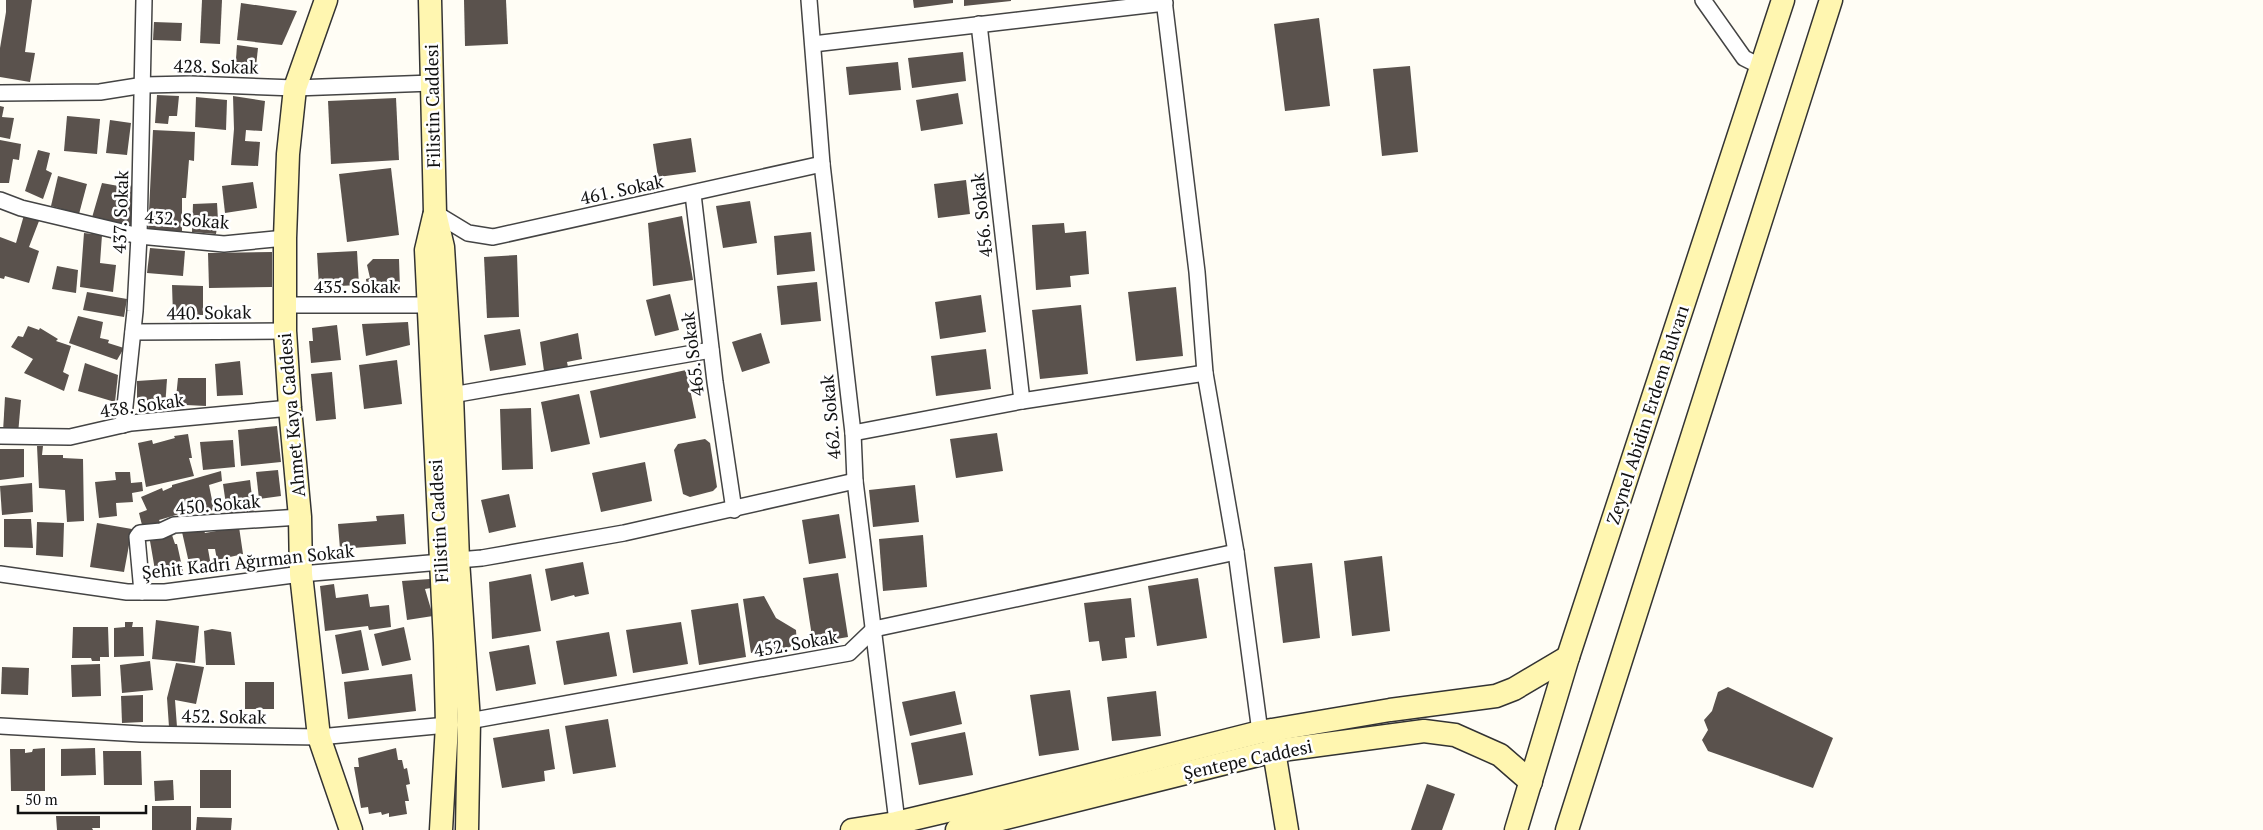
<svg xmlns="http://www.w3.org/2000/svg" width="2263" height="830" viewBox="0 0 2263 830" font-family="'PT Serif',serif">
<rect width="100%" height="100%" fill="#fffdf5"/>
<g fill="#5a524d">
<path d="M6 0H32L25 52 35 53 30 82 0 77V48L6 12Z"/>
<path d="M202 0H222L220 44 200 43Z"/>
<path d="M464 0H506L508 44 465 46Z"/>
<path d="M913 0H953V3L914 8Z"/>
<path d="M964 0H1011V1L964 6Z"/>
<path d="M241 3 297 11 282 45 237 40Z"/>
<path d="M1319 18 1330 106 1285 111 1274 24Z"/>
<path d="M154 22 182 23 181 41 153 40Z"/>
<path d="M237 45 258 48 255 75 235 73Z"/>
<path d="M963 52 966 81 912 88 908 58Z"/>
<path d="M898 62 901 90 849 95 846 67Z"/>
<path d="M1410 66 1418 152 1382 156 1373 69Z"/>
<path d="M958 93 963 124 921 131 916 100Z"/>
<path d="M157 95 179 96 177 116H169L168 124 155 123Z"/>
<path d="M233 96 265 101 262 131 246 130 245 141 260 142 258 166 231 165 234 129Z"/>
<path d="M196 97 227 100 226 130 195 127Z"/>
<path d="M396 98 399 160 331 164 328 101Z"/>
<path d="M0 106 4 107 2 117 14 118 10 139 0 137Z"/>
<path d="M67 116 100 119 97 154 64 151Z"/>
<path d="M110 120 131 123 127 155 106 153Z"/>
<path d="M153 130 195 132 194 161 189 160 186 198H182V232L148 231Z"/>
<path d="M691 138 696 172 658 177 653 144Z"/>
<path d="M0 140 21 144 19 160 13 159 9 183H0Z"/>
<path d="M38 150 50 153 46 170 52 173 43 199 25 191Z"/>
<path d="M391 168 399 235 347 242 339 174Z"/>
<path d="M58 176 87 184 79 214 51 206Z"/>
<path d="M966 180 970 214 938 218 934 184Z"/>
<path d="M253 182 257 208 225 213 222 186Z"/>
<path d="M102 183 124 187V185L134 186 131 227 91 221Z"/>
<path d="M750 201 757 243 723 248 716 206Z"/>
<path d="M217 203 218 220 216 234 192 232 193 204Z"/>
<path d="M24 215 39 221 29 247 39 251 29 283 5 276 4 279 0 278V237L16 243Z"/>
<path d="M682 216 693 280 653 286 648 223Z"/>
<path d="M1064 223 1065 233 1086 231 1089 274 1070 276 1071 287 1036 290 1032 225Z"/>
<path d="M811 232 815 271 777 275 774 236Z"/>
<path d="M84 233 102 235 100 263 116 265 113 292 80 287Z"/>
<path d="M150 248 185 251 183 276 147 273Z"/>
<path d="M357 251 359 285 319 287 317 253Z"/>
<path d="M272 252V287L209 288 208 253Z"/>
<path d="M517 255 519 317 487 318 484 257Z"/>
<path d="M373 259H399L400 289 394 295 380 294 376 291 367 293 366 279 370 278 367 265Z"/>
<path d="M57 266 78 270 76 293 52 289Z"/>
<path d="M817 282 821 321 781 325 777 286Z"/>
<path d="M172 285 203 286V315H173Z"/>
<path d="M1176 287 1183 356 1136 361 1128 292Z"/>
<path d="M87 292 127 299 124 317 83 310Z"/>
<path d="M670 294 679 330 655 336 646 300Z"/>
<path d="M981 295 986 332 940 339 935 302Z"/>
<path d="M1081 305 1088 374 1040 379 1032 310Z"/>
<path d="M78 316 103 322 100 338 109 340 108 343 124 348 117 360 69 343Z"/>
<path d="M408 322 410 345 366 356 362 324Z"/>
<path d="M337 325 341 360 311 363 309 341H313L312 328Z"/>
<path d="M28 326 39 330 40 328 58 339 56 341 71 346 63 372 69 375 64 391 24 373 33 359 11 347 18 336 23 337Z"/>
<path d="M520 329 526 365 490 371 484 335Z"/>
<path d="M578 333 582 359 567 362 568 367 544 371 540 342Z"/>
<path d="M761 333 770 363 742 372 732 342Z"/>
<path d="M986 349 991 389 936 396 931 356Z"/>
<path d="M397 360 402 404 364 409 359 365Z"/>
<path d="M240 361 243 395 217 396 215 364Z"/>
<path d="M85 363 118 375 115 402 78 391Z"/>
<path d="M686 370 696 418 600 438 590 391Z"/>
<path d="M332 372 336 419 316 421 311 374Z"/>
<path d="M178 378H206V406L186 405 185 408H175Z"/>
<path d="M167 379 165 408 137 409V381Z"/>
<path d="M579 394 590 444 551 452 541 402Z"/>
<path d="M5 397 21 400 18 434 3 432Z"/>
<path d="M531 408 533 469 502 470 500 409Z"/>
<path d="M277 426 281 462 241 466 238 430Z"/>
<path d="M997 433 1003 471 956 478 950 439Z"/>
<path d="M188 434 192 458H189L194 476 146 487 138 443 152 440 153 444 175 438 174 436Z"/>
<path d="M705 439 710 443 717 487 713 491 690 497 683 494 674 450 678 444Z"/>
<path d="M233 440 235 467 203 470 200 442Z"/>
<path d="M37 446H43L42 455H63V458L83 459 84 521 67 522 65 490 39 488Z"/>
<path d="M0 449H24V477L0 480Z"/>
<path d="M645 462 652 501 601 512 592 473Z"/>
<path d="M278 470 281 496 259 499 256 472Z"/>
<path d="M221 471 222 481 209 485 214 510 194 513 193 510 159 520 161 524 147 530 144 524 142 525 139 513 147 510 141 497 162 488 163 491 172 487V485Z"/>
<path d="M115 472H130L131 483 142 482 143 491 132 493 133 502 116 503 117 516 99 518 95 482 116 480Z"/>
<path d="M250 480 254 514 228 518 223 484Z"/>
<path d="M32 483 33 512 2 515 0 486Z"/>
<path d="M915 485 919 522 873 527 869 490Z"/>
<path d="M509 494 516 527 489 533 481 500Z"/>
<path d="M404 514 406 544 340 549 338 524 377 521 376 516Z"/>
<path d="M839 514 846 558 809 564 802 520Z"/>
<path d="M4 519H31L33 548 4 547Z"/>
<path d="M37 522 64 523 63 557 36 555Z"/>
<path d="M97 523 132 529 124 572 90 567Z"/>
<path d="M239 527 243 554 217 560 215 549H208L211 566 200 568 199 561 189 563 182 532 203 529 205 533Z"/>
<path d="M172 535 175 544H177L183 571 156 576 150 541Z"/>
<path d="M923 535 927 587 883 591 879 539Z"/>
<path d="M1382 556 1390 631 1352 636 1344 561Z"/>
<path d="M583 562 589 594 575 597 574 595 551 601 545 569Z"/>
<path d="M1312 563 1320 638 1283 643 1274 567Z"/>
<path d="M838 573 848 637 813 643 803 578Z"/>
<path d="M531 574 541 631 492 639 489 582Z"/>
<path d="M1198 578 1207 638 1157 646 1148 586Z"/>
<path d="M430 579 431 588 425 589 433 616 407 620 402 581Z"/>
<path d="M334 584 336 598 368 594 370 607 389 605 391 627 369 630 368 626 325 631 320 586Z"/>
<path d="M764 596 776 618 796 630 797 646 751 653 743 599Z"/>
<path d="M1131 598 1135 637 1125 638 1127 658 1102 661 1099 641 1089 642 1084 603Z"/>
<path d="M738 603 746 657 699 665 691 610Z"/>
<path d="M156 620 199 626 195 663 152 659Z"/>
<path d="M125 622H133L132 627H143L144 656 114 657V628L125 627Z"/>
<path d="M681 622 688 664 633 673 626 630Z"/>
<path d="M73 627H108L109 657H100V661H92L91 658H72Z"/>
<path d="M404 627 411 660 382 666 374 634Z"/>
<path d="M212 629 231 632 235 665H206L204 631Z"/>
<path d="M361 630 369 670 342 674 335 635Z"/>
<path d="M609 632 617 676 564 685 556 641Z"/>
<path d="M529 645 536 684 496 691 489 652Z"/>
<path d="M150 661 153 690 122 693 120 665Z"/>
<path d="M176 663 204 667 196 704 175 700 177 727H169L167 698Z"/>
<path d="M100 664 101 696 72 697 71 665Z"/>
<path d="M2 667 29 668 28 695 1 694Z"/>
<path d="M412 674 416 711 348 719 344 682Z"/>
<rect x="245" y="682" width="29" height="27"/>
<path d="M1728 687 1833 738 1813 788 1708 751 1702 740 1708 730 1704 720 1712 711 1718 692Z"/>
<path d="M1070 690 1079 750 1039 756 1030 695Z"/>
<path d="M955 691 962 724 910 736 902 702Z"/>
<path d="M1156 691 1161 736 1112 741 1107 697Z"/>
<path d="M143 695V722L122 723 121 696Z"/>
<path d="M608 719 616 767 573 774 565 726Z"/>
<path d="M549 729 555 769 544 771 545 781 502 788 493 738Z"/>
<path d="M965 732 973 775 919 785 911 743Z"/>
<path d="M45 748V791H11L10 749H25V753L32 752 33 749Z"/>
<path d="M95 748 96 775 61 776V749Z"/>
<path d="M396 748 398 760H402L404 769 407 768 410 784 406 785 409 801H405L407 814 389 817V813L382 815 381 812 369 814 368 807 361 808 354 767H359L358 758Z"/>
<path d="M103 751H141L142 785H104Z"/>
<rect x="200" y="770" width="31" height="38"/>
<path d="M173 780 174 800 155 801 154 781Z"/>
<path d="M1427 784 1455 794 1442 830H1411Z"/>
<rect x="152" y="806" width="39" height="24"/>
<path d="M56 816H100V828H92L93 830H57Z"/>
<path d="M197 817 232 818 231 830H196Z"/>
</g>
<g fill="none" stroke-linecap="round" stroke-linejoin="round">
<defs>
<g id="street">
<path d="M809 0 822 164 853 433 855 481 898 830"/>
<path d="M1164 0 1197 272 1205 373 1236 552 1260 732"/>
<path d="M1703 0 1744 58 1762 67"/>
<path d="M979 24 1022 401"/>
<path d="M813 44 1165 3"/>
<path d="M0 93 100 92 144 85 190 84 295 88 432 83"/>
<path d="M693 194 715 382 734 510"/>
<path d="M0 200 21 208 139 236 224 244 285 238"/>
<path d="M435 213 468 233 493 237 822 164"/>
<path d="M285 305H428"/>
<path d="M133 332 285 331"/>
<path d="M452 395 711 350"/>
<path d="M123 425 135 311 139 236 144 0"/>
<path d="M853 433 1022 401 1205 373"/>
<path d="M0 436 70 437 131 423 290 408"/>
<path d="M458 560 482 558 624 533 855 481"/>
<path d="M0 574 127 592H165L301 574 441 562"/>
<path d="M142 592 137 537 140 533 161 531 174 525 300 517"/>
<path d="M469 721 849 653 874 629 1236 552"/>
<path d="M0 726 141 734 319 737 447 725"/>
</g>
<g id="secondary">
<path d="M326 0 295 88 288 154 285 238V331L290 408 300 517 301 574 319 737 351 830"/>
<path d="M430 0 435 213 443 247 452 395 458 560 469 721 467 830"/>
<path d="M434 216 426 250 445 643 447 725 441 830"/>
<path d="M1274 751 1287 830"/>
<path d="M852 830 896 823 968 806 1260 732 1390 710 1496 696 1514 689 1568 657"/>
<path d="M957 830 1274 751 1424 731 1455 735 1500 755 1531 782"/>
<path d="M1516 830 1568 657 1783 0"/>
<path d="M1567 830 1831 0"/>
</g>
</defs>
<use href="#street" stroke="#444" stroke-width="18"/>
<use href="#secondary" stroke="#333" stroke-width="25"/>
<use href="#street" stroke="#fff" stroke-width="15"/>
<use href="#secondary" stroke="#fff6b0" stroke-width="22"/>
</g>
<g text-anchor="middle" stroke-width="5" stroke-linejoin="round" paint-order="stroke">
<g font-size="18" fill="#111" stroke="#fff">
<text transform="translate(216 67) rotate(1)" y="6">428. Sokak</text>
<text transform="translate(433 106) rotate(-91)" y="6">Filistin Caddesi</text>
<text transform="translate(622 190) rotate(-12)" y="6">461. Sokak</text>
<text transform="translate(121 212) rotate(-88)" y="6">437. Sokak</text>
<text transform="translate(982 215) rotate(-96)" y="6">456. Sokak</text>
<text transform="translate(187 220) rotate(4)" y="6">432. Sokak</text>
<text x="356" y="293">435. Sokak</text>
<text transform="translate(209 313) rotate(-1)" y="6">440. Sokak</text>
<text transform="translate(693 354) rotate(-97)" y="6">465. Sokak</text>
<text transform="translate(142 406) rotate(-8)" y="6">438. Sokak</text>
<text transform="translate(292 415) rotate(-95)" y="6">Ahmet Kaya Caddesi</text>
<text transform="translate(1648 415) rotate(-72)" y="6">Zeynel Abidin Erdem Bulvarı</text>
<text transform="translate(831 417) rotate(-95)" y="6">462. Sokak</text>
<text transform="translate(218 505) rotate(-5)" y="6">450. Sokak</text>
<text transform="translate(439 521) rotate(-93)" y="6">Filistin Caddesi</text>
<text transform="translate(248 562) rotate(-6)" y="6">Şehit Kadri Ağırman Sokak</text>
<text transform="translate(796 644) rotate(-10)" y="6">452. Sokak</text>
<text transform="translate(224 717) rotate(1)" y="6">452. Sokak</text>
<text transform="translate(1248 760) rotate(-12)" y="6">Şentepe Caddesi</text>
</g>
</g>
<path d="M18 805v8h128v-8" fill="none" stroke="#111111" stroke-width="2.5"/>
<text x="25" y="805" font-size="15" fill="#111111" stroke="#ffffff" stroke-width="4" paint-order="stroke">50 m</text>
</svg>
